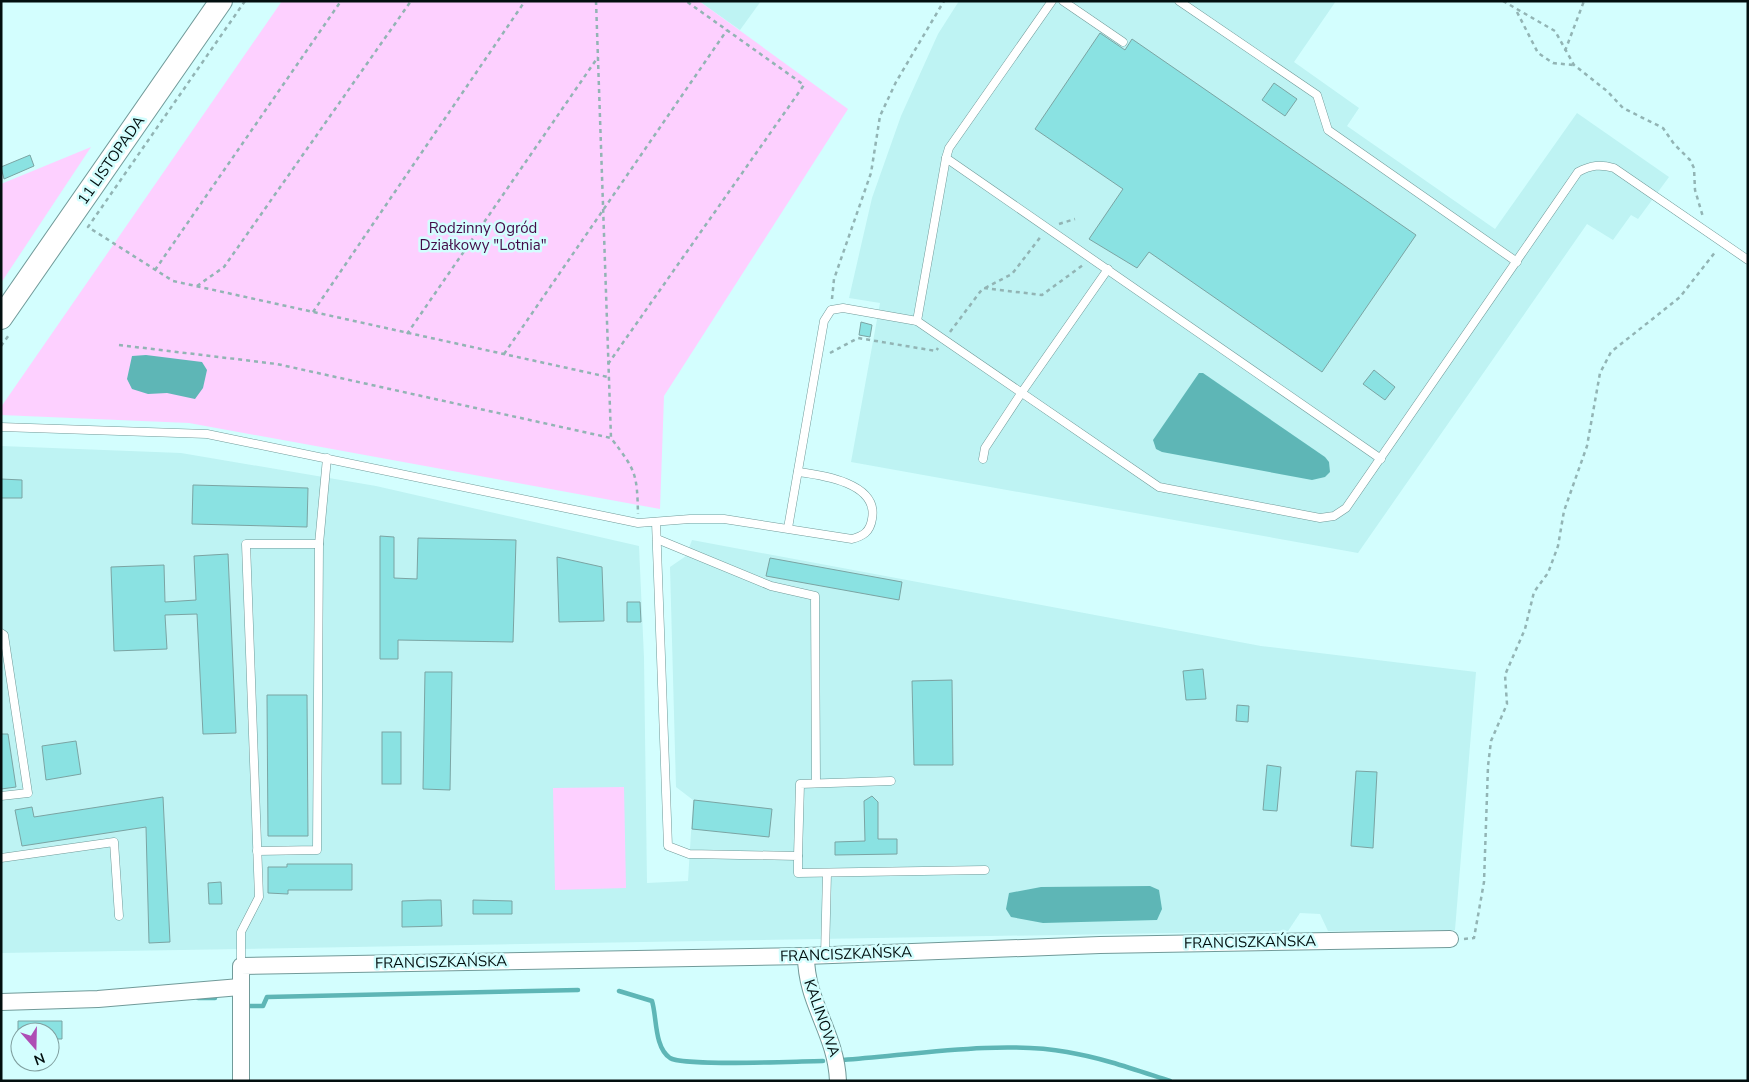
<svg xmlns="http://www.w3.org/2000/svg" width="1749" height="1082" viewBox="0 0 1749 1082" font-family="'Nunito Sans',sans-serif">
<rect width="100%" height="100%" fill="#d3fefe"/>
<g fill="#bef3f3">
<path d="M699 1H761L740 30Z"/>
<path d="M959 1H1336L1294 62 1359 108 1347 126 1495 229 1577 113 1669 177 1638 219 1631 215 1613 240 1587 224 1358 553 851 462 880 303 849 298 872 198 901 116 938 34Z"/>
<path d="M1 446 181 453 376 486 639 546 644 658 647 883 688 881 693 800 676 787 670 567 686 556 692 540 1261 646 1476 672 1455 930 1328 931 1320 914 1300 913 1288 931 1 953Z"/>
</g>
<g fill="#fdd0ff">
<path d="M282 1H699L848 109 664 396 660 509 189 423 1 415V407Z"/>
<path d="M91 147 1 283V184Z"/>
<path d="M624 787 626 888 555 890 553 788Z"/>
</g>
<g fill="#5eb6b6">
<path d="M146 355 202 362 207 370 203 388 195 399 167 393 148 394 132 389 127 379 132 356Z"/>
<path d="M1199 373H1203L1325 457 1329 462 1330 472 1325 477 1312 480 1162 452 1156 449 1153 440Z"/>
<path d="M1150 886 1159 890 1162 909 1157 920 1043 923 1011 917 1006 909 1009 893 1041 887Z"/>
</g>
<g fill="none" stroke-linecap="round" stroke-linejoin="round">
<g stroke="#5eb6b6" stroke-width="4.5">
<path d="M619 991 652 1001C657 1017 654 1047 670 1058 685 1067 799 1061 823 1061"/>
<path d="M198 998H215"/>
<path d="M248 1006H263L267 997 578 990"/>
<path d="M843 1060C912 1055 1000 1040 1067 1052 1103 1058 1136 1070 1170 1081"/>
</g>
</g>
<g fill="#8ae2e2" stroke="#7ba4a3">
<path d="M1100 33 1125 50 1132 39 1416 235 1322 372 1149 252 1137 268 1089 239 1123 189 1035 129Z"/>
<path d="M1274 83 1297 99 1285 116 1262 100Z"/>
<path d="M30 155 34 166 4 179 1 167Z"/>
<path d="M861 322 872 325 870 337 859 335Z"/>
<path d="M1374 370 1395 387 1385 400 1363 384Z"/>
<path d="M1 479 22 480V498H1Z"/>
<path d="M193 485 308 488 307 527 192 524Z"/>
<path d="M380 536 394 537V578L417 579 418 538 516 540 513 642 398 640V659H380Z"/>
<path d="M228 554 236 733 203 734 197 614 165 615 167 649 114 651 111 567 164 565 165 602 196 600 194 556Z"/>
<path d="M557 557 602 567 604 621 559 622Z"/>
<path d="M770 558 902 582 899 600 766 576Z"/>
<path d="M627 602H640L641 622H627Z"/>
<path d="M1203 669 1206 699 1186 700 1183 671Z"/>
<path d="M425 672H452L450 790 423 789Z"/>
<path d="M952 680 953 765H914L912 681Z"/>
<path d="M267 695H307L308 836H268Z"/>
<path d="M1237 705 1249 706 1248 722 1236 721Z"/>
<rect x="382" y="732" width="19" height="52"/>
<path d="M1 734H8L16 787 1 789Z"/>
<path d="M76 741 81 774 46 780 42 746Z"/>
<path d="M1267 765 1281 767 1277 811 1263 810Z"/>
<path d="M1356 771 1377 772 1373 848 1351 846Z"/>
<path d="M872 796 878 802V839H897V854L835 855V842L865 841 864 801Z"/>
<path d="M163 797 170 942 149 943 146 827 22 846 15 810 32 807 34 817Z"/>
<path d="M694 800 772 809 769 837 692 829Z"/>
<path d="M287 864H352V890H288V894L268 893V867H287Z"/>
<path d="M221 882 222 904H209L208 883Z"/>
<path d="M428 900H441L442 926 402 927V901Z"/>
<path d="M473 900 512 901V914H473Z"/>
<path d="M18 1021H62V1039H50V1032H18Z"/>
</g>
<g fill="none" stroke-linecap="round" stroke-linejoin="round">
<defs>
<g id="lane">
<path d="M1063 1 1123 42"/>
<path d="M1179 1 1317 95 1328 130 1517 262"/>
<path d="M946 158 1381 459"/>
<path d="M917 321 946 158 949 148 1052 1"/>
<path d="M1 427 207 434 638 523 690 519H724L852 539C863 536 870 532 872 519 879 483 822 475 798 472"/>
<path d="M983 459 985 448 1022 392 1108 269"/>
<path d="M656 522 668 846 689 854 798 856V873L985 870"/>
<path d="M788 528 824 321 831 310 843 308 917 321 1159 487 1320 518 1334 516 1346 508 1578 172C1591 165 1600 164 1614 168L1748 260"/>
<path d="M657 539 771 586 815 596 816 783"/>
<path d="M1 633 4 635 28 793 1 796"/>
<path d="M257 851 317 850 319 544 327 458"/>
<path d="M798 856 800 784 891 781"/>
<path d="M1 858 114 842 119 916"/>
<path d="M825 955 827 873"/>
<path d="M241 966V932L259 897 246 544H319"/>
</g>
<g id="street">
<path d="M806 956C806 1003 836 1033 838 1081"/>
<path d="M1 1002 98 999 240 987"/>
<path d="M241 1081V966L806 956 1100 945 1450 939"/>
</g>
<path id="secondary" d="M1 318 221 1"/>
</defs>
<use href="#lane" stroke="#719a99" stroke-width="9"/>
<use href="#street" stroke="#719a99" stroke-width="18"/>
<use href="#secondary" stroke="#719a99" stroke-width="24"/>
<g stroke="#92b4b4" stroke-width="2.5" stroke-dasharray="4 4" stroke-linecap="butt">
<path d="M245 1 88 227 173 281 608 377"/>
<path d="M596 1 611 438C636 471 637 473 638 514"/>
<path d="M1503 1 1555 31 1574 65 1607 91 1623 108 1663 128 1674 144 1690 160 1694 168 1695 190 1703 217"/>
<path d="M1517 12 1538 53 1553 63 1573 65"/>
<path d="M1565 51 1584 1"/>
<path d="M1059 224 1075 219"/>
<path d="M155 270 341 1"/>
<path d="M197 286 224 267 411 1"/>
<path d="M985 288 1012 274 1042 235"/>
<path d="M832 299 834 279 871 173 880 116 896 82 944 1"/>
<path d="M313 312 525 1"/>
<path d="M950 332 983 288 1042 295 1083 265"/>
<path d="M407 334 598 57"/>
<path d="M119 345 277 364 611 438"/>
<path d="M1 346 9 335"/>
<path d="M830 353 858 338 936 351 938 348"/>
<path d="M504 354 727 30"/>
<path d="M608 364 804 85 686 1"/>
<path d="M1464 939 1474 938 1484 882 1488 766 1491 741 1507 704 1505 675 1525 629 1534 592 1548 573 1558 546 1564 511 1587 446 1600 373 1611 352 1680 297 1716 251"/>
</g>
<use href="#lane" stroke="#fff" stroke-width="8"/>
<use href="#street" stroke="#fff" stroke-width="16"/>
<use href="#secondary" stroke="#fff" stroke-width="22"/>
</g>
<g text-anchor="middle" stroke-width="5" stroke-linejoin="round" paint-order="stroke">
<g font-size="15" fill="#020f0f" stroke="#d3fefe">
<text transform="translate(111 160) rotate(-55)" y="5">11 LISTOPADA</text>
<text transform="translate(1250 942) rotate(-1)" y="5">FRANCISZKAŃSKA</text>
<text transform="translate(846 954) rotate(-2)" y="5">FRANCISZKAŃSKA</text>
<text transform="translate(441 962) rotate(-1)" y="5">FRANCISZKAŃSKA</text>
<text transform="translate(822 1018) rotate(71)" y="5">KALINOWA</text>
</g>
<g font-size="15" fill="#430b48" stroke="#d3fefe">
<text x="483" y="233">Rodzinny Ogród<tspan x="483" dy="17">Działkowy "Lotnia"</tspan></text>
</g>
</g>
<rect width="1749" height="1082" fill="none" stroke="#020f0f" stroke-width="5"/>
<g transform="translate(35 1047) rotate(160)"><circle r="24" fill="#d3fefe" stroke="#7f9e9e"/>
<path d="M0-4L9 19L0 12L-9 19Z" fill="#ae4db5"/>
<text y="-8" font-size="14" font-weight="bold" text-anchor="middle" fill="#020f0f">N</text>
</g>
</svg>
